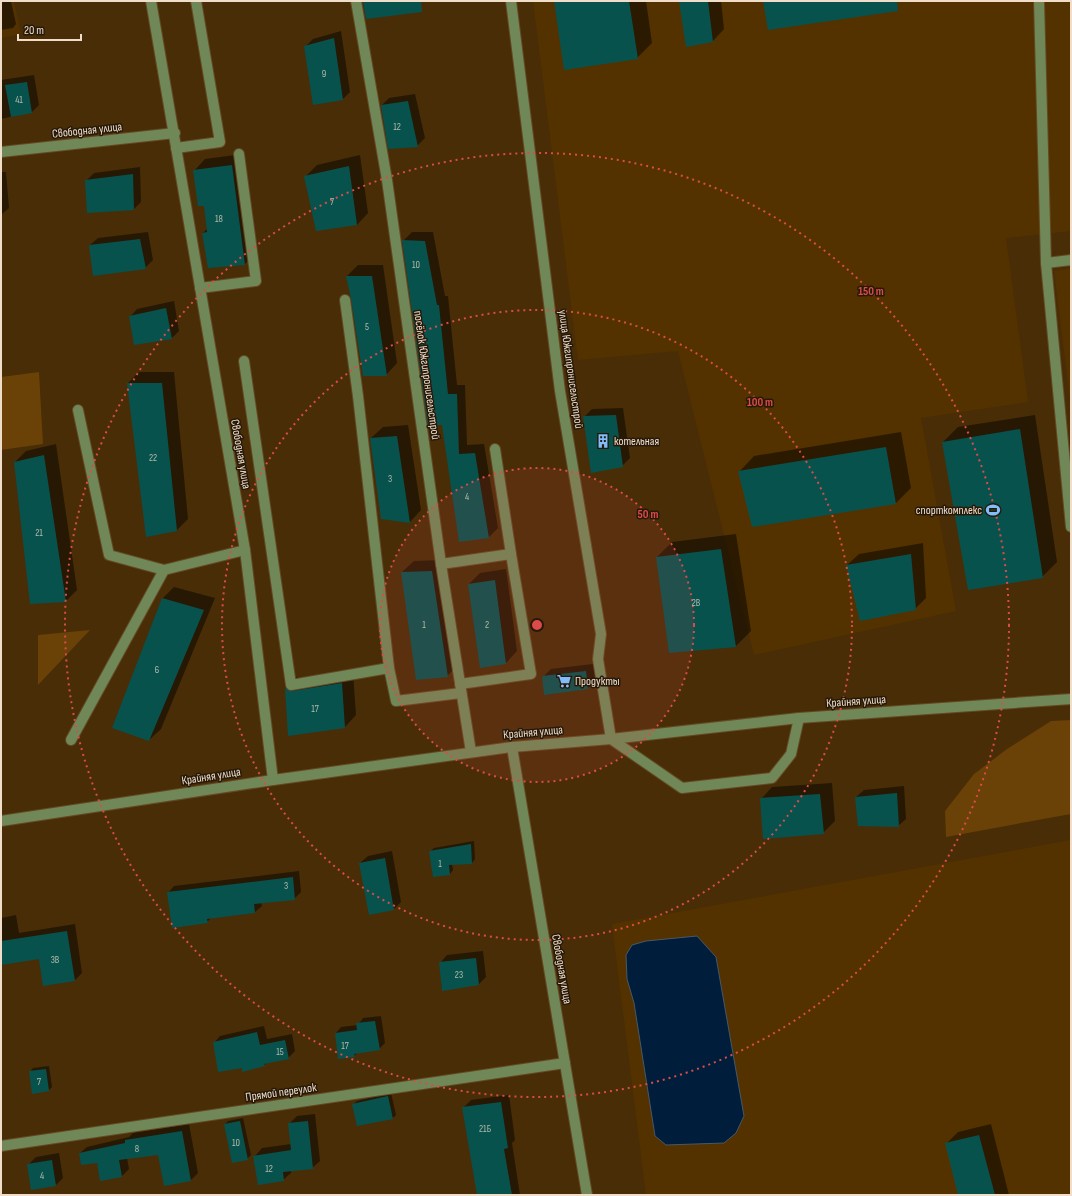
<svg xmlns="http://www.w3.org/2000/svg" width="1072" height="1196" viewBox="0 0 1072 1196" font-family="'Sofia Sans Condensed',sans-serif">
<rect width="100%" height="100%" fill="#492d06"/>
<g fill="#533200">
<path d="M1 1H14L21 34 1 38Z"/>
<path d="M533 1H1071V231L1006 238 1028 402 921 418 956 611 754 655 678 351 578 360Z"/>
<path d="M1071 268V407L1054 271Z"/>
<path d="M1071 840V1195H646L612 924Z"/>
</g>
<g fill="#6a4106">
<path d="M39 372 43 444 1 450V377Z"/>
<path d="M90 630 38 685V635Z"/>
<path d="M1071 720V814L946 837 945 811 974 774 1007 749 1051 721Z"/>
</g>
<path fill="#001e3b" stroke="#485866" d="M697 936 716 957 744 1116 736 1133 724 1143 666 1145 655 1136 634 1003 627 979 626 955 632 945 646 941Z"/>
<g fill="#0007">
<path d="M1 1H11L16 24 13 28 1 30Z"/>
<path d="M555 1H646L652 43 637 58Z"/>
<path d="M680 1H721L724 29 713 41Z"/>
<path d="M341 31 350 92 343 99 305 47 313 39Z"/>
<path d="M34 75 39 105 32 112 1 119V80Z"/>
<path d="M415 94 425 138 417 146 382 105 389 98Z"/>
<path d="M243 154 256 252 245 264 203 233 207 229 205 205 194 171 205 159Z"/>
<path d="M360 155 368 213 357 225 305 177 317 165Z"/>
<path d="M140 167 141 202 134 209 86 181 94 173Z"/>
<path d="M1 172H6L9 208 1 215Z"/>
<path d="M148 232 153 260 145 268 90 245 98 238Z"/>
<path d="M412 232H433L445 296H448L457 385H465L467 445 484 444 498 528 489 537 460 540 443 424 403 241Z"/>
<path d="M358 265H383L397 363 386 375 352 299 347 276Z"/>
<path d="M174 301 179 331 172 338 130 317 137 309Z"/>
<path d="M139 372H174L188 519 177 530 147 536 128 383Z"/>
<path d="M623 408 630 458 622 466 584 417 592 409Z"/>
<path d="M1035 415 1057 562 1042 577 969 589 943 442 958 427Z"/>
<path d="M408 425 421 510 410 522 382 518 371 438 383 427Z"/>
<path d="M901 432 911 488 896 503 739 472 754 456Z"/>
<path d="M56 444 77 590 66 601 31 603 15 462 26 451Z"/>
<path d="M736 534 751 631 736 646 657 557 672 542Z"/>
<path d="M923 543 926 598 915 609 847 565 859 554Z"/>
<path d="M443 560 459 664 447 676 402 572 414 561Z"/>
<path d="M506 569 517 651 506 663 469 584 480 573Z"/>
<path d="M174 587 215 598 161 729 149 740 162 599Z"/>
<path d="M593 664 596 681 588 688 545 694 543 677 551 669Z"/>
<path d="M353 672 356 715 345 727 289 735 286 688 297 677 304 680Z"/>
<path d="M832 783 835 821 823 833 761 799 772 787Z"/>
<path d="M904 786 906 819 898 826 856 797 864 790Z"/>
<path d="M474 841 475 859 472 863 452 864 453 870 450 874 430 852 434 848Z"/>
<path d="M392 851 401 902 394 909 360 863 368 856Z"/>
<path d="M299 871 301 892 294 899 261 903 262 906 255 912 211 918 207 922 168 893 174 886Z"/>
<path d="M16 915 19 933 75 924 82 973 75 980 40 958 1 964V918Z"/>
<path d="M483 951 486 977 479 984 442 990 440 963 447 955Z"/>
<path d="M381 1016 385 1043 379 1049 358 1052 354 1056 336 1033 341 1027 358 1025 363 1018Z"/>
<path d="M264 1026 267 1039 292 1034 295 1051 288 1058 268 1062 264 1065 242 1067 214 1043 220 1036Z"/>
<path d="M49 1066 52 1087 49 1090 30 1072 33 1068Z"/>
<path d="M391 1093 396 1115 393 1118 354 1104 357 1101Z"/>
<path d="M509 1095 515 1140 512 1143 520 1195H478L463 1108 471 1100Z"/>
<path d="M315 1114 320 1161 312 1168 291 1171V1173L283 1180 255 1156 262 1148 291 1144 289 1124 297 1116Z"/>
<path d="M243 1118 251 1155 247 1159 225 1124 228 1121Z"/>
<path d="M189 1124 198 1173 191 1180 159 1154 127 1158 129 1169 122 1176 101 1180 97 1162 80 1153 87 1147 129 1137 133 1133Z"/>
<path d="M991 1124 1009 1195H959L946 1144 958 1132Z"/>
<path d="M59 1153 63 1178 56 1185 28 1165 36 1157Z"/>
</g>
<g fill="#08524e">
<path d="M363 1H421L422 12 366 19Z"/>
<path d="M554 1H629L638 59 564 70Z"/>
<path d="M679 1H708L713 42 686 47Z"/>
<path d="M763 1H897L898 11 768 30Z"/>
<path d="M334 38 343 100 313 105 304 46Z"/>
<path d="M27 82 32 113 11 117 5 85Z"/>
<path d="M408 101 418 147 388 149 381 105Z"/>
<path d="M232 165 245 265 208 268 202 233 207 232 204 206H198L193 170Z"/>
<path d="M349 166 357 225 316 231 304 176Z"/>
<path d="M133 174 134 210 87 213 85 180Z"/>
<path d="M140 239 146 269 93 276 89 245Z"/>
<path d="M402 240 425 241 437 305H439L448 394H457L459 454 475 453 489 538 459 542 442 425 428 426Z"/>
<path d="M346 276H372L387 376H363L351 299Z"/>
<path d="M166 308 172 339 134 345 129 316Z"/>
<path d="M127 383H162L177 531 146 537Z"/>
<path d="M616 415 623 467 591 473 583 416Z"/>
<path d="M1020 429 1043 578 968 590 942 442Z"/>
<path d="M397 436 410 523 381 519 370 438Z"/>
<path d="M886 447 896 504 752 527 738 471Z"/>
<path d="M44 455 66 602 30 604 14 462Z"/>
<path d="M721 549 736 647 669 653 656 557Z"/>
<path d="M911 554 916 610 860 621 846 565Z"/>
<path d="M432 571 448 677 416 680 401 572Z"/>
<path d="M495 580 506 664 480 668 468 584Z"/>
<path d="M162 598 204 610 149 741 112 728Z"/>
<path d="M586 671 588 689 544 695 542 676Z"/>
<path d="M342 683 345 728 288 736 285 688 292 691Z"/>
<path d="M897 793 899 827 858 826 855 797Z"/>
<path d="M820 794 824 834 763 839 760 798Z"/>
<path d="M471 844 472 864 449 865 450 875 433 877 429 851Z"/>
<path d="M385 858 394 910 369 915 359 863Z"/>
<path d="M293 877 295 900 254 904 255 913 207 919 208 923 172 928 167 892Z"/>
<path d="M67 931 75 981 43 986 39 959 1 965V941Z"/>
<path d="M476 958 479 985 442 991 439 962Z"/>
<path d="M375 1021 380 1050 354 1054 355 1057 338 1059 335 1033 357 1030 356 1023Z"/>
<path d="M257 1032 260 1045 285 1040 289 1059 264 1064 265 1066 242 1072V1068L218 1072 213 1042Z"/>
<path d="M46 1069 49 1091 32 1094 29 1071Z"/>
<path d="M388 1096 393 1119 357 1126 352 1104Z"/>
<path d="M501 1102 508 1148 504 1149 512 1195H477L462 1107Z"/>
<path d="M240 1121 248 1160 232 1163 224 1124Z"/>
<path d="M308 1121 313 1169 283 1172 284 1181 258 1185 253 1156 291 1150 288 1123Z"/>
<path d="M182 1131 191 1181 164 1186 158 1155 119 1160 122 1177 100 1181 97 1163 81 1165 79 1153 125 1143V1140Z"/>
<path d="M979 1135 995 1195H958L945 1143Z"/>
<path d="M52 1160 56 1186 31 1190 27 1164Z"/>
</g>
<g fill="none" stroke-linecap="round" stroke-linejoin="round">
<defs>
<g id="minor">
<path d="M151 1 245 550 273 780"/>
<path d="M356 1 387 180 441 564 471 752"/>
<path d="M511 1 560 391 601 634 598 659 611 739 682 788 772 778 791 754 799 718"/>
<path d="M1039 1 1046 263"/>
<path d="M176 148 220 142 196 1"/>
<path d="M1 152 175 133"/>
<path d="M1071 260 1046 263 1071 527"/>
<path d="M200 288 256 281 239 154"/>
<path d="M345 300 358 396 389 668"/>
<path d="M244 361 291 685 389 668 396 701 461 693"/>
<path d="M78 410 109 555 164 570 245 550"/>
<path d="M441 564 511 554 495 449"/>
<path d="M460 684 531 674 511 554"/>
<path d="M71 740 164 570"/>
<path d="M512 747 587 1195"/>
<path d="M1 821 273 780 512 747 611 739 799 718 1071 699"/>
<path d="M1 1146 565 1063"/>
</g>
</defs>
<use href="#minor" stroke="#644925" stroke-width="12"/>
<use href="#minor" stroke="#708857" stroke-width="10"/>
</g>
<circle cx="537" cy="625" r="157" fill="#db4c48" fill-opacity=".12"/>
<g fill="none" stroke="#db4c48" stroke-width="2" stroke-dasharray="2 4">
<circle cx="537" cy="625" r="157"/>
<circle cx="537" cy="625" r="315"/>
<circle cx="537" cy="625" r="472"/>
</g>
<defs>
<symbol id="building-bare" viewBox="-9 -9 18 18"><path d="M-4-6H4V6H1V3H-1V6H-4ZM-2.5-4.3h1.7v1.8h-1.7ZM.8-4.3h1.7v1.8H.8ZM-2.5-1h1.7V.8h-1.7ZM.8-1h1.7V.8H.8Z" fill="#80bdfa" stroke="#26190a" stroke-width="2.5" paint-order="stroke"/></symbol>
<symbol id="stadium-bare" viewBox="-9 -9 18 18"><path d="M0-5a6.5 5 0 1 0 0 10a6.5 5 0 1 0 0-10ZM-3.5-1.8h7v3.6h-7Z" fill="#80bdfa" stroke="#26190a" stroke-width="2.5" paint-order="stroke"/></symbol>
<symbol id="supermarket-bare" viewBox="-9 -9 18 18"><path d="M-6-5.5h2.5l.6 2H6L4.5 2H-2.5L-4.4-4H-6ZM-1.5 3.2a1.3 1.3 0 1 0 .1 0ZM3 3.2a1.3 1.3 0 1 0 .1 0Z" fill="#80bdfa" stroke="#26190a" stroke-width="2.5" paint-order="stroke"/></symbol>
</defs>
<g fill-rule="evenodd">
<use href="#building-bare" x="593" y="431" width="20" height="20"/>
<use href="#stadium-bare" x="983" y="500" width="20" height="20"/>
<use href="#supermarket-bare" x="554" y="671" width="20" height="20"/>
</g>
<g text-anchor="middle" stroke-width="3" stroke-linejoin="round" paint-order="stroke">
<g font-size="10" fill="#b6bbab">
<text x="324" y="77">9</text>
<text x="19" y="103">41</text>
<text x="397" y="130">12</text>
<text x="332" y="205">7</text>
<text x="219" y="222">18</text>
<text x="416" y="268">10</text>
<text x="367" y="330">5</text>
<text x="153" y="461">22</text>
<text x="390" y="482">3</text>
<text x="467" y="500">4</text>
<text x="39" y="536">21</text>
<text x="696" y="606">2В</text>
<text x="424" y="628">1</text>
<text x="487" y="628">2</text>
<text x="157" y="673">6</text>
<text x="315" y="712">17</text>
<text x="440" y="867">1</text>
<text x="286" y="889">3</text>
<text x="55" y="963">3В</text>
<text x="459" y="978">23</text>
<text x="345" y="1049">17</text>
<text x="280" y="1055">15</text>
<text x="39" y="1085">7</text>
<text x="485" y="1132">21Б</text>
<text x="236" y="1146">10</text>
<text x="137" y="1152">8</text>
<text x="269" y="1172">12</text>
<text x="42" y="1179">4</text>
</g>
<g font-size="12" fill="#f0deca" stroke="#26190a">
<text transform="translate(87 130) rotate(-6)" y="4">Свободная улица</text>
<text transform="translate(571 369) rotate(82)" y="4">улица Южгипронисельстрой</text>
<text transform="translate(427 375) rotate(82)" y="4">посёлок Южгипронисельстрой</text>
<text transform="translate(241 454) rotate(80)" y="4">Свободная улица</text>
<text transform="translate(856 701) rotate(-4)" y="4">Крайняя улица</text>
<text transform="translate(533 732) rotate(-5)" y="4">Крайняя улица</text>
<text transform="translate(211 776) rotate(-9)" y="4">Крайняя улица</text>
<text transform="translate(562 969) rotate(80)" y="4">Свободная улица</text>
<text transform="translate(281 1092) rotate(-8)" y="4">Прямой переулок</text>
</g>
<g font-size="12" fill="#f0deca" stroke="#26190a" text-anchor="start">
<text x="614" y="445">котельная</text>
<text x="982" y="514" text-anchor="end">спорткомплекс</text>
<text x="575" y="685">Продукты</text>
</g>
</g>
<circle cx="537" cy="625" r="6" fill="#db4c48" stroke="#26190a" stroke-width="2"/>
<g font-size="12" text-anchor="middle" font-weight="bold" fill="#db4c48" stroke="#26190a" stroke-width="3" stroke-linejoin="round" paint-order="stroke">
<text x="871" y="295">150 m</text>
<text x="760" y="406">100 m</text>
<text x="648" y="518">50 m</text>
</g>
<rect width="1072" height="1196" fill="none" stroke="#f0deca" stroke-width="4"/>
<path d="M18 34v6h63v-6" fill="none" stroke="#f0deca" stroke-width="2"/>
<text x="24" y="34" font-size="12" fill="#f0deca" stroke="#26190a" stroke-width="3" paint-order="stroke">20 m</text>
</svg>
